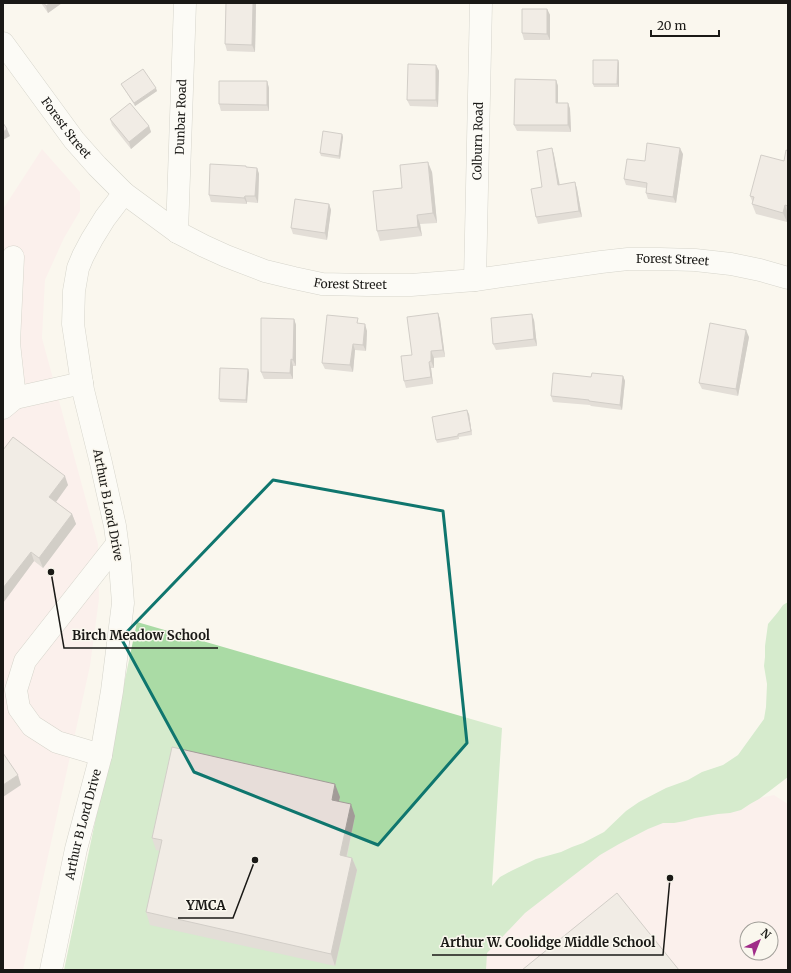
<svg xmlns="http://www.w3.org/2000/svg" width="791" height="973" viewBox="0 0 791 973" font-family="Merriweather,serif">
<rect width="100%" height="100%" fill="#faf7ee"/>
<g fill="#fde7e9" fill-rule="evenodd">
<path d="M42 149 80 192V211L64 238 45 280 42 338 98 544 99 599 90 666 23 970H3V209Z"/>
<path d="M774 795 788 804V970H442L615 827ZM747 929H771V953H747Z"/>
</g>
<path fill="#aadba5" d="M788 602V777L759 799 750 804 741 810 730 813 718 814 695 818 685 821 674 823H663L648 829 619 844 600 855 525 913 487 953 486 970H64L137 622 502 728 492 886 500 877 511 871 536 859 561 852 572 847 583 843 604 832 626 811 639 802 666 788 688 780 702 772 723 765 738 755 764 719 766 707 767 684 764 666 765 657V646L768 624 778 612 783 605Z"/>
<g fill="none" stroke-linecap="round" stroke-linejoin="round">
<defs>
<g id="minor">
<path id="s1" d="M3 43 74 140 97 166 124 193 177 232 204 246 226 256 265 271 294 278 322 284 367 285H411L475 280 601 262 628 259H660L695 260 731 264 760 270 788 278"/>
<path id="s2" d="M177 232 185 3"/>
<path d="M13 257 9 343 15 398"/>
<path id="s3" d="M475 280 481 3"/>
<path d="M3 408 15 398 82 383"/>
<path d="M101 755 57 742 32 726 19 708 16 690 25 661 117 544"/>
<path id="s4" d="M51 970 76 849 101 755 112 691 123 603 120 564 115 526 101 463 83 390 73 324 74 291 78 268 83 256 92 239 105 218 124 193"/>
</g>
</defs>
<use href="#minor" stroke="#acaaa1" stroke-width="23"/>
<use href="#minor" stroke="#fff" stroke-width="22"/>
</g>
<g fill="#c7bebb">
<path d="M41 3H62L48 13Z"/>
<path d="M226 3H256L255 52 227 51 225 44Z"/>
<path d="M547 9 550 15V40H524L522 33Z"/>
<path d="M618 60 619 63V87H594L593 84Z"/>
<path d="M436 65 439 71 438 107 410 106 407 100Z"/>
<path d="M556 80 558 86V103H568L570 109 571 132 517 131 514 125Z"/>
<path d="M267 81 269 88V111H221L219 104Z"/>
<path d="M121 84 157 91 135 106 123 87Z"/>
<path d="M110 119 149 126 151 132 131 149 112 125Z"/>
<path d="M342 134 343 137 340 159 321 156 320 153Z"/>
<path d="M552 148 554 155 559 185 575 182 577 189 582 217 538 224 536 217 542 187Z"/>
<path d="M788 151V217L787 222 756 214 752 204 753 203 750 196 784 161Z"/>
<path d="M683 154 676 203 648 199 646 193V188L626 185 624 179 645 161Z"/>
<path d="M247 167 257 168 259 174 258 203 247 202V204L211 202 209 195Z"/>
<path d="M432 172 437 223 420 224 422 236 380 241 377 231 402 188Z"/>
<path d="M329 204 331 210 327 240 293 234 291 228Z"/>
<path d="M438 313 440 319 445 357 434 358V368H431L433 384 406 388 404 381 412 355Z"/>
<path d="M294 319 296 325V366H293V379H264L261 372Z"/>
<path d="M534 320 537 346 496 350 493 344Z"/>
<path d="M360 323 367 331 366 351 355 350 353 372 325 369 322 363Z"/>
<path d="M749 337 738 396 702 389 699 383Z"/>
<path d="M248 369 249 373 247 403 220 402 219 399Z"/>
<path d="M623 376 625 381 622 410 591 406 590 405 553 402 551 396 591 377Z"/>
<path d="M469 414 472 435 459 437V439L437 443 436 440Z"/>
<path d="M3 450 68 485 56 502 72 514 76 524 43 568 34 561 3 603Z"/>
<path d="M340 797 339 801 355 816 347 857 352 858 357 870 335 966 150 925 146 912 160 851 156 850 152 838Z"/>
</g>
<g fill="#a29b98">
<path d="M50 3H62L48 13 46 6Z"/>
<path d="M253 3H256L255 52 252 45Z"/>
<path d="M547 9 550 15V40L547 34Z"/>
<path d="M618 60 619 63V87L617 84Z"/>
<path d="M436 65 439 71 438 107 436 100Z"/>
<path d="M556 80 558 86V109L556 103Z"/>
<path d="M267 81 269 88V111L267 105Z"/>
<path d="M156 88 157 91 135 106 134 103Z"/>
<path d="M568 103 570 109 571 132 568 125Z"/>
<path d="M149 126 151 132 131 149 129 142Z"/>
<path d="M7 129 10 136 3 140V132Z"/>
<path d="M342 134 343 137 340 159 339 156Z"/>
<path d="M552 148 554 155 561 191 558 185Z"/>
<path d="M680 148 683 154 676 203 673 197Z"/>
<path d="M428 162 432 172 437 223 433 213Z"/>
<path d="M257 168 259 174 258 203 255 196Z"/>
<path d="M575 182 577 189 582 217 579 211Z"/>
<path d="M245 196 247 202V204L244 198Z"/>
<path d="M329 204 331 210 327 240 325 233Z"/>
<path d="M785 205 788 214V217L787 222 783 213Z"/>
<path d="M417 215 420 224 422 236 418 227Z"/>
<path d="M438 313 440 319 445 357 443 350Z"/>
<path d="M532 314 534 320 537 346 534 339Z"/>
<path d="M294 319 296 325V366L293 360Z"/>
<path d="M365 324 367 331 366 351 363 345Z"/>
<path d="M746 330 749 337 738 396 736 389Z"/>
<path d="M353 344 355 350 353 372 350 365Z"/>
<path d="M431 351 434 358V368L431 361Z"/>
<path d="M291 359 293 366V379L290 373Z"/>
<path d="M429 362 431 368 433 384 431 377Z"/>
<path d="M248 369 249 373 247 403 246 400Z"/>
<path d="M623 376 625 381 622 410 620 405Z"/>
<path d="M467 410 469 414 472 435 471 431Z"/>
<path d="M65 476 68 485 53 506 49 497Z"/>
<path d="M72 514 76 524 43 568 39 558Z"/>
<path d="M31 552 34 561 3 603V588Z"/>
<path d="M18 775 21 785 3 797V785Z"/>
<path d="M335 784 340 797 336 812 332 800Z"/>
<path d="M351 804 355 816 344 868 340 855Z"/>
<path d="M352 858 357 870 335 966 331 954Z"/>
</g>
<g fill="#e7ddd9" stroke="#a29b98">
<path d="M44 3H50L46 6Z"/>
<path d="M226 3H253L252 45 225 44Z"/>
<path d="M522 9H547V34L522 33Z"/>
<path d="M593 60H618L617 84H593Z"/>
<path d="M408 64 436 65V100H407Z"/>
<path d="M143 69 156 88 134 103 121 84Z"/>
<path d="M515 79 556 80V103H568V125H514Z"/>
<path d="M219 81H267V105L219 104Z"/>
<path d="M130 103 149 126 129 142 110 119Z"/>
<path d="M3 123 7 129 3 132Z"/>
<path d="M323 131 342 134 339 156 320 153Z"/>
<path d="M647 143 680 148 673 197 646 193 647 183 624 179 627 159 645 161Z"/>
<path d="M552 148 558 185 575 182 579 211 536 217 531 189 542 187 537 151Z"/>
<path d="M786 150 788 151V206L785 205 783 213 752 204 754 197 750 196 761 155 784 161Z"/>
<path d="M428 162 433 213 417 215 418 227 377 231 373 191 402 188 400 165Z"/>
<path d="M210 164 246 166V167L257 168 255 196H245L244 198 209 195Z"/>
<path d="M295 199 329 204 325 233 291 228Z"/>
<path d="M438 313 443 350 431 351V361L429 362 431 377 404 381 401 356 412 355 407 317Z"/>
<path d="M532 314 534 339 493 344 491 318Z"/>
<path d="M327 315 358 318 357 323 365 324 363 345 353 344 350 365 322 363Z"/>
<path d="M261 318 294 319 293 360 291 359 290 373 261 372Z"/>
<path d="M710 323 746 330 736 389 699 383Z"/>
<path d="M220 368 248 369 246 400 219 399Z"/>
<path d="M553 373 591 377 592 373 623 376 620 405 589 401V400L551 396Z"/>
<path d="M467 410 471 431 458 434V436L436 440 432 417Z"/>
<path d="M13 437 65 476 49 497 72 514 39 558 31 552 3 588V450Z"/>
<path d="M172 747 335 784 332 800 351 804 340 855 352 858 331 954 146 912 162 840 152 838Z"/>
<path d="M3 753 18 775 3 785Z"/>
<path d="M617 893 679 970H522Z"/>
</g>
<path d="M0 0H791V973H0ZM273 480 443 511 467 743 378 845 194 772 121 638Z" fill="#faf7ee" fill-opacity=".55" fill-rule="evenodd"/>
<path fill="none" stroke="#0f766e" stroke-width="3" stroke-linejoin="round" d="M273 480 443 511 467 743 378 845 194 772 121 638Z"/>
<g text-anchor="middle" stroke-width="3" stroke-linejoin="round" paint-order="stroke">
<g font-size="12" fill="#1a1916" stroke="#faf7ee">
<text dy="4" stroke="none"><textPath href="#s2" startOffset="115">Dunbar Road</textPath></text>
<text dy="4" stroke="none"><textPath href="#s1" startOffset="106">Forest Street</textPath></text>
<text dy="4" stroke="none"><textPath href="#s3" startOffset="139">Colburn Road</textPath></text>
<text dy="4" stroke="none"><textPath href="#s1" startOffset="766">Forest Street</textPath></text>
<text dy="4" stroke="none"><textPath href="#s1" startOffset="442">Forest Street</textPath></text>
<text transform="translate(108 505) rotate(79)" y="4">Arthur B Lord Drive</text>
<text dy="4" stroke="none"><textPath href="#s4" startOffset="149">Arthur B Lord Drive</textPath></text>
</g>
</g>
<path fill="none" stroke="#1a1916" stroke-width="1.5" d="M51 572L64 648H218M255 860L233 918H178M670 878L663 955H432"/>
<g fill="#1a1916" stroke="#faf7ee" stroke-width="1.5">
<circle cx="51" cy="572" r="4"/>
<circle cx="255" cy="860" r="4"/>
<circle cx="670" cy="878" r="4"/>
</g>
<g font-size="13" text-anchor="middle" font-weight="bold" fill="#1a1916" stroke="#faf7ee" stroke-width="3" stroke-linejoin="round" paint-order="stroke">
<text x="141" y="640">Birch Meadow School</text>
<text x="206" y="910">YMCA</text>
<text x="548" y="947">Arthur W. Coolidge Middle School</text>
</g>
<rect width="791" height="973" fill="none" stroke="#1a1916" stroke-width="8"/>
<g transform="translate(759 941) rotate(43)"><circle r="19" fill="#faf7ee" stroke="#a09e98"/>
<path d="M0-3L7 15L0 10L-7 15Z" fill="#a02d89"/>
<text y="-6" font-size="11" font-weight="bold" text-anchor="middle" fill="#1a1916">N</text>
</g>
<path d="M651 30v6h68v-6" fill="none" stroke="#1a1916" stroke-width="2"/>
<text x="657" y="30" font-size="12" fill="#1a1916" stroke="#faf7ee" stroke-width="3" paint-order="stroke">20 m</text>
</svg>
